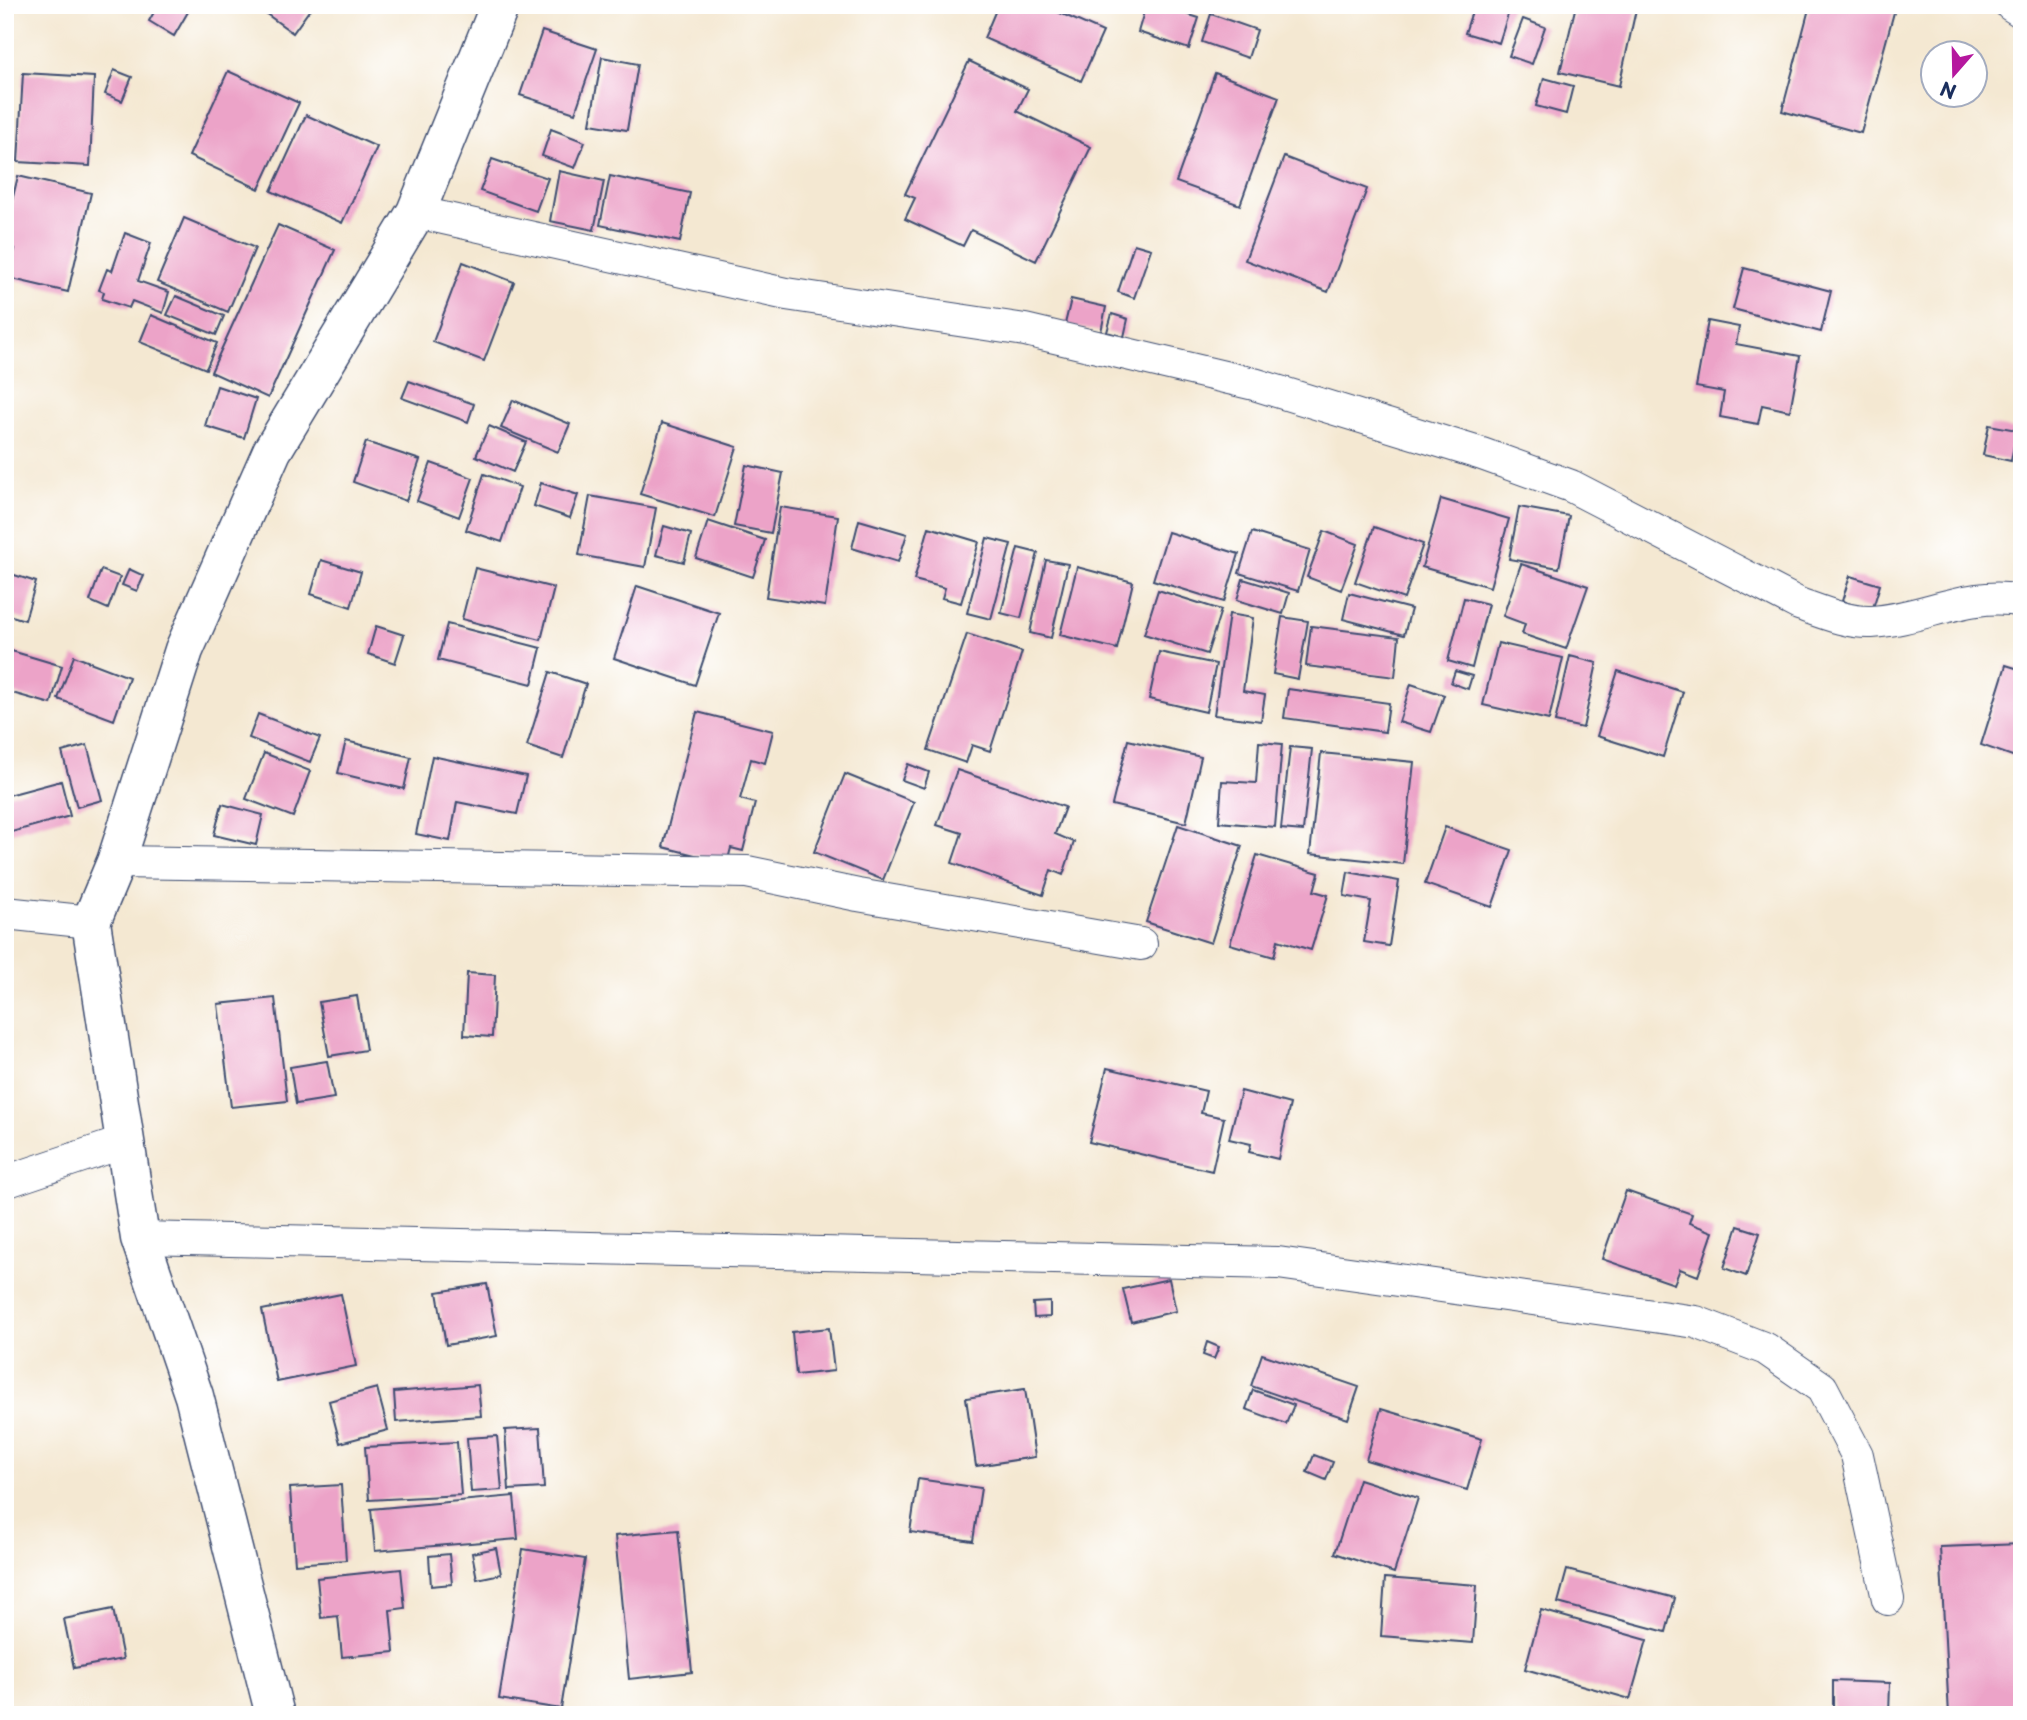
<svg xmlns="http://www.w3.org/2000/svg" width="2027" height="1720" viewBox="0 0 2027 1720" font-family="'Playpen Sans',sans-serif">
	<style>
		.building { fill: #eca3c8 }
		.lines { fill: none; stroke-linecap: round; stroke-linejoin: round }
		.street-casing { stroke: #3c4b6f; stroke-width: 34 }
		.secondary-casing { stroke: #3c4b6f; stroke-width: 41 }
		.street { stroke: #fff; stroke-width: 32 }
		.secondary { stroke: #fff; stroke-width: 38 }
	</style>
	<rect width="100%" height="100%" fill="#fff"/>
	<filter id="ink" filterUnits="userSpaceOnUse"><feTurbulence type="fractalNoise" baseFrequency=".0143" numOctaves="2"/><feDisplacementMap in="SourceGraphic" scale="14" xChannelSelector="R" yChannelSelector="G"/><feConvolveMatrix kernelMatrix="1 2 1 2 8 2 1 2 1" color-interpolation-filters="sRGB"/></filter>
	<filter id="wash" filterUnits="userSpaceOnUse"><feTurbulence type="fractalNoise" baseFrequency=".00686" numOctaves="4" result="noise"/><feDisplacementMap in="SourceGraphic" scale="28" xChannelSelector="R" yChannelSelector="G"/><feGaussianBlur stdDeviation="1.57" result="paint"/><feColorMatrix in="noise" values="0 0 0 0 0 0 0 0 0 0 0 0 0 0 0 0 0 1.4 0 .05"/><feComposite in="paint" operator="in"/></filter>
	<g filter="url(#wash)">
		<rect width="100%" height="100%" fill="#f4e8d2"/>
		<g id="blocks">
			<!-- building -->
			<path class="building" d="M158,5h34l-18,31 -25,-15z
				M254,5h59l-20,28z
				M998,5h44l61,27 -22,49 -97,-43z
				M1146,5h11l42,13 -10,31 -51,-17z
				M1474,5h37l-12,38 -34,-10z
				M1576,5h61l-18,81 -59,-14z
				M1810,5h86l-35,128 -79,-22z
				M1211,14l46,16 -9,28 -46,-16z
				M1523,19l22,8 -13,37 -23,-8z
				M542,31l55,18 -22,64 -55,-18z
				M602,57l36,7 -11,66 -37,-6z
				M969,61l59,28 -11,22 74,36 -55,114 -65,-31 -8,16 -58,-27 10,-21 -10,-4z
				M114,70l18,7 -10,24 -17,-7z
				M228,71l71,32 -40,86 -70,-33z
				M23,73l71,4 -4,89 -72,-4z
				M1215,73l64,24 -39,108 -64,-23z
				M1544,78l29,8 -7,28 -30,-8z
				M306,115l71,32 -35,76 -71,-32z
				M551,129l34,13 -10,26 -33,-12z
				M1284,157l83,32 -39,103 -83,-32z
				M492,159l56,19 -12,33 -56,-20z
				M559,171l45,10 -10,49 -44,-9z
				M18,176l73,17 -23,99 -60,-14 7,-29 -10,-3v-16z
				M610,176l80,17 -10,49 -80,-17z
				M184,218l71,30 -27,64 -71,-30z
				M278,225l57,25 -67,148 -57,-26z
				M125,233l26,10 -13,38 31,11 -6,21 -31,-12 -3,7 -27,-9 2,-7 -5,-2 8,-21 5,2z
				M1134,244l17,5 -17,49 -16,-6z
				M463,262l51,20 -30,79 -51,-19z
				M1744,268l87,23 -10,41 -88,-23z
				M176,296l48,20 -8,19 -49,-20z
				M1071,299l35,8 -5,25 -36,-8z
				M1112,314l16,5 -4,18 -17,-5z
				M151,315l66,28 -11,26 -66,-27z
				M1708,321l31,6 -3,17 64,12 -10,55 -28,-6 -4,19 -38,-7 4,-25 -28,-5z
				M409,381l65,23 -6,18 -66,-24z
				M217,386l39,13 -12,39 -39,-12z
				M513,400l57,24 -12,28 -57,-24z
				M662,423l75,24 -22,70 -75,-23z
				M1989,425l28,5 -6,31 -28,-6z
				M489,426l37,16 -13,30 -37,-16z
				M366,442l54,18 -14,41 -53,-19z
				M431,463l42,15 -14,39 -42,-16z
				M746,465l37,8 -12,60 -37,-7z
				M484,474l36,13 -18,55 -36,-12z
				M541,483l37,12 -8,23 -36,-12z
				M590,496l66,12 -11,59 -66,-12z
				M1441,499l68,20 -19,68 -68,-20z
				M780,507l58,9 -13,90 -59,-9z
				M1519,507l50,9 -10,52 -50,-9z
				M859,520l48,14 -9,28 -46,-14z
				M708,521l57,19 -12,37 -57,-19z
				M664,526l27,8 -7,28 -28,-7z
				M929,527l50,15 -18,61 -19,-5 3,-10 -31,-8z
				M1374,527l49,17 -19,55 -49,-17z
				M1324,531l34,13 -17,46 -34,-13z
				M1168,532l71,22 -15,48 -71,-22z
				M1252,532l58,18 -12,41 -59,-18z
				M987,538l24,6 -20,75 -24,-6z
				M1018,548l20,5 -17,65 -20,-5z
				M321,560l40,12 -10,35 -40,-13z
				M1046,560l22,4 -17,74 -21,-5z
				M1521,564l67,22 -22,63 -44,-15 3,-10 -22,-8z
				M1077,567l56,15 -16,67 -57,-14z
				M475,568l79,20 -13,52 -79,-21z
				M129,569l15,7 -7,15 -15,-6z
				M101,570l19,7 -12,32 -18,-8z
				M5,572l31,10 -11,38 -20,-6z
				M1850,576l30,9 -8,26 -30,-10z
				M1243,579l46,14 -6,21 -46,-14z
				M637,586l82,27 -24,72 -81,-27z
				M1158,590l63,20 -14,44 -63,-20z
				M1349,593l62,16 -7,26 -61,-16z
				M1464,598l24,6 -16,64 -24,-7z
				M1229,614l24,4 -10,73 22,4 -4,26 -47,-6z
				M1282,617l26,4 -10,58 -25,-5z
				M447,624l94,24 -9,36 -94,-24z
				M376,626l28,9 -9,28 -27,-9z
				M1311,626l88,11 -4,40 -89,-11z
				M967,634l55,18 -32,99 -18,-6 -6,18 -38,-13z
				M1498,643l65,15 -14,62 -66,-15z
				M5,649l57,17 -11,38 -46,-13z
				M1159,652l57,12 -10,48 -57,-13z
				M74,656l55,21 -15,43 -56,-21z
				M1570,656l27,7 -14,65 -28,-6z
				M2006,665l16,5v76l-4,12 -37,-13z
				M1455,671l17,5 -4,13 -17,-6z
				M1618,671l65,21 -20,65 -66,-21z
				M550,672l36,12 -23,74 -36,-12z
				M1411,684l33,11 -13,37 -32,-10z
				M1288,689l101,14 -4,29 -101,-14z
				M5,702l8,3 -7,23h-1z
				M697,712l76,19 -8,32 -14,-4 -11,40 15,4 -12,48 -12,-3 -4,15 -64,-16z
				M258,714l62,24 -10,24 -61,-24z
				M1128,740l73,17 -15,66 -74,-18z
				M346,741l65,16 -7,32 -66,-16z
				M1259,742l23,2 -7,83 -56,-5 3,-41 34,2z
				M87,745l15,55 -25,7 -15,-55z
				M1290,747l22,2 -9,82 -22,-2z
				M264,753l46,18 -17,46 -47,-18z
				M1321,753l93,9 -11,102 -93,-10z
				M432,756l94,20 -9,38 -60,-12 -7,39 -34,-7z
				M908,764l21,8 -5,16 -22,-8z
				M957,770l108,37 -10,27 19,8 -11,33 -12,-5 -8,25 -91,-32 10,-30 -25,-8z
				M845,774l69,28 -31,78 -69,-28z
				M61,781l9,35 -62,17 -3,-37z
				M222,804l41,11 -7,30 -42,-10z
				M1178,825l64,21 -31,97 -65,-21z
				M1445,827l67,23 -20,57 -67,-23z
				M1257,855l62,18 -5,18 14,4 -17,55 -33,-10 -4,17 -44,-13z
				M1348,872l51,9 -10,65 -25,-4 7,-41 -27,-5z
				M467,973l28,2 -3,62 -28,-2z
				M357,996l9,54 -37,6 -10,-54z
				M275,998l12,103 -56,6 -13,-103z
				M327,1061l7,37 -38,6 -6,-37z
				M1107,1068l99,23 -5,22 23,5 -12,53 -123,-29z
				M1241,1091l49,13 -12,55 -29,-7 2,-8 -22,-5z
				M1626,1191l66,23 -3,9 24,9 -15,44 -18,-7 -6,15 -72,-25z
				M1738,1226l22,7 -14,43 -22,-8z
				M1169,1279l7,32 -45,11 -8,-33z
				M487,1284l10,52 -51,9 -9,-53z
				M341,1294l15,72 -79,16 -15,-72z
				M1050,1302v15l-16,1 -1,-15z
				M829,1328l5,43 -38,4 -4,-43z
				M1207,1342l12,5 -5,12 -11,-4z
				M1262,1354l97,33 -11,32 -97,-33z
				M478,1385l3,31 -85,6 -2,-30z
				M377,1388l11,42 -48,13 -11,-42z
				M1025,1389l10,68 -59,9 -10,-68z
				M1253,1390l41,15 -8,19 -40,-15z
				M1381,1409l101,30 -15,51 -101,-30z
				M540,1428l4,60 -35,2 -4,-60z
				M497,1436l5,54 -31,2 -4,-54z
				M457,1442l4,53 -92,5 -4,-53z
				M1314,1455l19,7 -7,18 -19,-8z
				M918,1479l63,9 -8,53 -63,-9z
				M1359,1479l59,19 -24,75 -59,-20z
				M341,1485l5,75 -51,4 -5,-76z
				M514,1496l4,43 -143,12 -4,-42z
				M678,1530l14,142 -63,7 -14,-143z
				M2022,1544v171h-73l-9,-168z
				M496,1548l5,26 -24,5 -5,-26z
				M523,1549l62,10 -24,150 -62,-10z
				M449,1554l3,30 -21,2 -2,-30z
				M401,1569l4,39 -15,2 4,42 -52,5 -4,-41 -17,2 -4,-40z
				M1567,1570l108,28 -9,34 -108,-29z
				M1385,1578l92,7 -4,58 -92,-7z
				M113,1609l10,50 -49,9 -10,-49z
				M1541,1610l106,30 -17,59 -105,-30z
				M1833,1681l57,2 -1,32h-56z
				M1588,1711l106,1v3h-106z"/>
		</g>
	</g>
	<g filter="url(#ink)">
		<use href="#blocks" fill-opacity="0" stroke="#3c4b6f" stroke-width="2"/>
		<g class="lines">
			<defs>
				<path id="street" d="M2011,5l11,7
					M416,212l370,82 239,36 229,54 228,70 89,32 228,118c23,8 48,19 73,18 52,-3 97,-32 150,-21
					M116,862l631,10 111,23 283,49
					M5,913l86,9
					M5,1182l119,-40
					M140,1238l1138,25 418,59 70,27 56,39 35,67 31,144"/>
				<path id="secondary" d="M275,1715l-81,-319 -54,-158 -49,-316 25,-60 68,-212 88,-199 144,-239 84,-207"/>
			</defs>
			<!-- street casing -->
			<use href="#street" class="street-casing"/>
			<!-- secondary casing -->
			<use href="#secondary" class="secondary-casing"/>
			<!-- street -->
			<use href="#street" class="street"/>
			<!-- secondary -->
			<use href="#secondary" class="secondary"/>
		</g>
	</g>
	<!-- margin -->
	<rect width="2027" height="1720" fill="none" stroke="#fff" stroke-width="28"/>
	<!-- north arrow -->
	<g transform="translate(1954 74) rotate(200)"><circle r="33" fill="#ffffff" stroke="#a4acbf" stroke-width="2"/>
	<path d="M0-5L12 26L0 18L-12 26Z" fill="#b5179e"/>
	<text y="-10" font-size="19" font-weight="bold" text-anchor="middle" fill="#1b2f5e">N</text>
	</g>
</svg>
